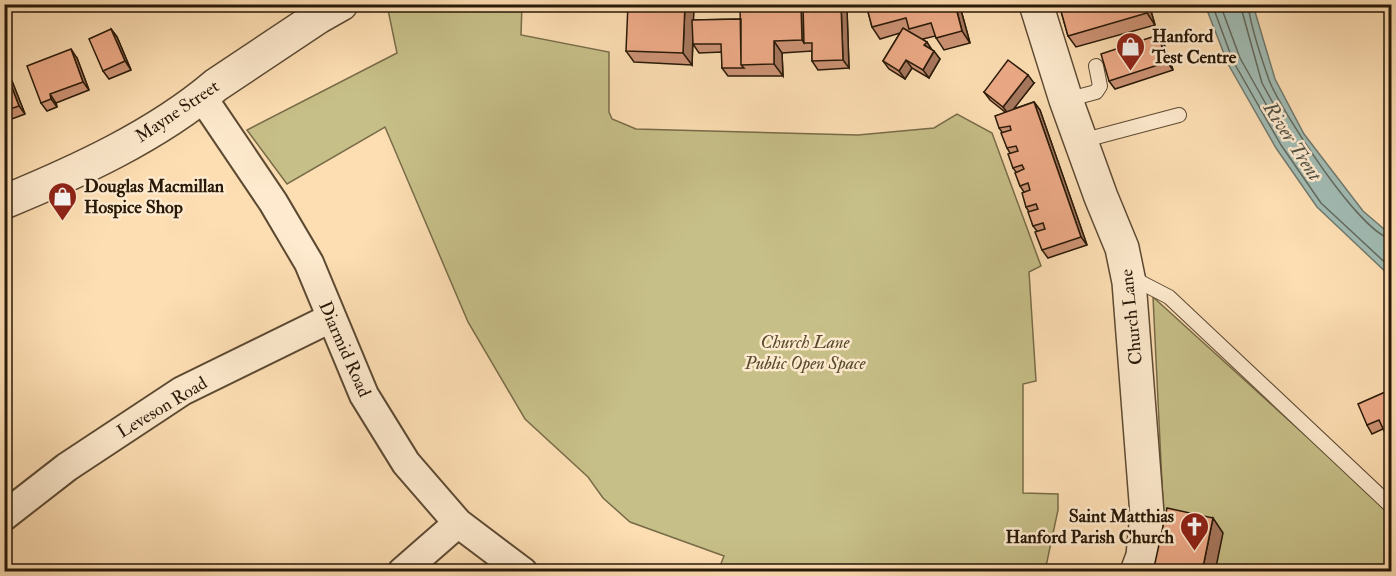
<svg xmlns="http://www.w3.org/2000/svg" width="1396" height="576" viewBox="0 0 1396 576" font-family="'IM FELL Double Pica',serif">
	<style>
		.green { fill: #c7bf88; stroke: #786c48; stroke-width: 1.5 }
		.water { fill: #a1bbb3; stroke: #717a6f; stroke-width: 1.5 }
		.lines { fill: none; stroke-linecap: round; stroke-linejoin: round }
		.shore { stroke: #646a5e; stroke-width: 1.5 }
		.service-casing { stroke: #5d4a33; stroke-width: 16 }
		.minor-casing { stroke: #5d4a33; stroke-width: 32 }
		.tertiary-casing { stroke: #5d4a33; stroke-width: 36 }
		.service { stroke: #feeace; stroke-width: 14 }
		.minor { stroke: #feeace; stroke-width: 28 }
		.tertiary { stroke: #feeace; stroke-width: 33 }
		.wall { fill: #cd9375; stroke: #281908; stroke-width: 1.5 }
		.shaded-wall { fill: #a7785f; stroke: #281908; stroke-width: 1.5 }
		.building { fill: #eeab88; stroke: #281908; stroke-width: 1.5 }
		.labels { text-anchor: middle; stroke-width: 5; stroke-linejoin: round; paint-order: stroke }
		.poi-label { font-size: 18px; font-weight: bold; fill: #281908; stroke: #feeace; text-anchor: start }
		.street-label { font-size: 18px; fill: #281908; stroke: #feeace }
		.park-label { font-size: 18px; font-style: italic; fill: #584b2e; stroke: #feeace }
		.water-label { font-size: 20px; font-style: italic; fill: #525244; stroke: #feeace }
	</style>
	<rect width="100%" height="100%" fill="#fddeb3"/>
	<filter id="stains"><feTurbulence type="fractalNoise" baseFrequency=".00333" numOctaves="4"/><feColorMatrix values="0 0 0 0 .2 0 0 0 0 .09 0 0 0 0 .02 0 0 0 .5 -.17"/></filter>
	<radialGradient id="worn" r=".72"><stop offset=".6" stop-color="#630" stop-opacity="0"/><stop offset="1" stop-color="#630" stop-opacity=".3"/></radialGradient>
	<!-- green -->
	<path class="green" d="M522,4l-1,31 88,17v60l3,7 24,10 222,6 76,-7 23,-14 35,19 49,133 -12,6 7,109 -13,3v109l35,1v16l-13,61 -302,1 -6,-3 -2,2h-17l6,-15 -94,-34 -27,-24 -15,-21 -63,-58 -57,-97 -83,-195 -98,57 -40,-54 150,-77 -10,-48z
		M1153,297l238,216v58h-235l8,-46z"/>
	<!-- water -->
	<path class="water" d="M1205,5h48l22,74 29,55 59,77 28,24v42l-74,-70 -41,-59 -48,-84z"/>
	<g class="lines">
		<!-- shore -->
		<path class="shore" d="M1212,4l21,57 48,84 40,58 71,66
			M1220,4l20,54 27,48 4,1 2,-4 -11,-20 -22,-79
			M1248,4c2,21 14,56 21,76 12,31 92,155 123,159"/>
		<defs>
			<path id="service" d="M1066,100l30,-8 4,-6 -4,-20
				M1081,141l98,-26
				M1129,282h11l29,15 223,210"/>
			<path id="minor" d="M202,97l71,105 36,61 55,132 42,68 52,60 65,49
				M4,516l63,-49 115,-76 149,-73
				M402,572l56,-49"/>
			<path id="tertiary" d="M1036,4l30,96 35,97 21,51 7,34 18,232 -4,42 -6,16
				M4,202c73,-30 152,-66 212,-117l102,-68 23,-13"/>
		</defs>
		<!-- service casing -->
		<use href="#service" class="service-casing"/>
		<!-- minor casing -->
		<use href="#minor" class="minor-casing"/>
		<!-- tertiary casing -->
		<use href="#tertiary" class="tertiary-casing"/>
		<!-- service -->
		<use href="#service" class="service"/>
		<!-- minor -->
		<use href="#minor" class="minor"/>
		<!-- tertiary -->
		<use href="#tertiary" class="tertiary"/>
	</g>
	<!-- wall -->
	<path class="wall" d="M802,4l1,2v-2h41l3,5 2,59 -31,2 -6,-9v-10l-30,2 1,23h-55l-6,-8v-16l-23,1 -6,-9v-5l-1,26 -58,-3 -8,-11 68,-45 -1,14 48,-1z
		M866,4h91l4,6 9,33 -26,7 -9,-14 -12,3 17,20 -11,19 -17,-10 -7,11 -16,-10 -6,-8 17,-28 -20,6 -8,-12z
		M1059,4h90l6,21 -79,22 -8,-11z
		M111,29l6,8 14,33 -22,9 -6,-8z
		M1158,35l6,9 9,26 -58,19 -6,-8z
		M77,58l12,32 -33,13 1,4 -10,4 -6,-8z
		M6,72l6,9 13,33 -21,8v-49z
		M1034,83l-21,26 21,-7 6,8 47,135 -39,13 -6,-8 -5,-19 -4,-5 -4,-14 -3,-5 -2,-15 -4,-6 -4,-14 -3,-4 -3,-15 -3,-5 -5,-16 -3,-4 6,-16 -15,-12 -6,-8z
		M1392,389l-9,40 -11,5 -5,-9z"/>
	<!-- shaded-wall -->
	<path class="shaded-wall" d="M685,4h8l1,2 -2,59 -9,-12z
		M801,4h1l7,10 -5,29 -2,-3z
		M841,4h3l3,5 2,59 -6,-8z
		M955,4h2l4,6 9,33 -8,-12z
		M1144,4h5l6,21 -8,-12z
		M111,29l6,8 14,33 -6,-9z
		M1158,35l6,9 9,26 -6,-8z
		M774,41l8,12 1,23 -9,-12z
		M927,42l5,8 -8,-5z
		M71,49l6,9 12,32 -6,-8z
		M934,51l6,8 -11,19 -6,-8z
		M906,60l6,8 -7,11 -6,-8z
		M6,72l6,9 13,33 -6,-8z
		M1028,75l6,8 -25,32 -6,-8z
		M50,94l6,9 1,4 -6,-8z
		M1034,102l6,8 47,135 -6,-8z
		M1213,518l10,15 -8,39h-13z"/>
	<!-- building -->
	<path class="building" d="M628,4h57l-2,49 -57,-2z
		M740,4h61l1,36 -28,1v23l-33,1z
		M803,4h38l2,56 -31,1v-18h-8z
		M866,4h89l7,27 -26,7 -5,-15 -22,6 -3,-11 -34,9z
		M1059,4h85l3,9 -79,23z
		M741,19v46l3,3h-22l-1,-24h-28l-1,-24z
		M903,28l24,14 -3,3 10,6 -11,19 -17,-10 -7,11 -16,-10z
		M111,29l14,32 -22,10 -14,-32z
		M1158,35l9,27 -58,19 -8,-27z
		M71,49l12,33 -33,12 1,5 -10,4 -14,-37z
		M1008,60l20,15 -25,32 -19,-15z
		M6,72l13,34 -15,5v-38z
		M1034,102l47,135 -39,13 -7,-18 10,-3 -2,-6 -10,3 -5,-14 10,-3 -2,-5 -10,3 -4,-14 8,-3 -2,-7 -8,3 -5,-13 9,-4 -2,-4 -9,3 -5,-14 10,-3 -2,-5 -9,2 -6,-15 10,-3 -1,-4 -11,2 -4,-12z
		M1392,389v59l-13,-28 -12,5 -9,-21z
		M1167,508l46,10 -11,54h-49z"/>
	<!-- icons -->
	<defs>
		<symbol id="shop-pin" viewBox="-11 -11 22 30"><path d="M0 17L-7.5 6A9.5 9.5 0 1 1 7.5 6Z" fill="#8f2418" stroke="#feeace"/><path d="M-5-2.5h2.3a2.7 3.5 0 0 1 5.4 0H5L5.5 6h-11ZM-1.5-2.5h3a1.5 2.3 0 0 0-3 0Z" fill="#fff"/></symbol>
		<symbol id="church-pin" viewBox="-11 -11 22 30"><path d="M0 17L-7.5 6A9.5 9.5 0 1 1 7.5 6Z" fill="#8f2418" stroke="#feeace"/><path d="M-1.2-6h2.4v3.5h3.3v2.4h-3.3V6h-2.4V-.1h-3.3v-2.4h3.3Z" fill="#fff"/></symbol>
	</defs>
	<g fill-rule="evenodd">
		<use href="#shop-pin" x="1114" y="30" width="33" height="45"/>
		<use href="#shop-pin" x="46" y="180" width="33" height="45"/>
		<use href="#church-pin" x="1178" y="510" width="33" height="45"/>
	</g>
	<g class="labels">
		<!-- poi labels -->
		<g class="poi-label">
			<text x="1152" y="42">Hanford<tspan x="1152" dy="21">Test Centre</tspan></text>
			<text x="84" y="192">Douglas Macmillan<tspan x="84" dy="21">Hospice Shop</tspan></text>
			<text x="1174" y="522" text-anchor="end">Saint Matthias<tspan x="1174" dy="21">Hanford Parish Church</tspan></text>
		</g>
		<!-- street labels -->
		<g class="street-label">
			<text transform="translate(177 111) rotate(-34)" y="6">Mayne Street</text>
			<text transform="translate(1131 317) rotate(-96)" y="6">Church Lane</text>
			<text transform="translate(345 349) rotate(66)" y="6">Diarmid Road</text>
			<text transform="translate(162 407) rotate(-31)" y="6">Leveson Road</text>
		</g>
		<!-- park labels -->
		<g class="park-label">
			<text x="805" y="348">Church Lane<tspan x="805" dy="21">Public Open Space</tspan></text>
		</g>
		<!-- water labels -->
		<g class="water-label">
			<text transform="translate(1293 141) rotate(57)" y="7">River Trent</text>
		</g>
	</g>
	<!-- margin -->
	<rect width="1396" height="576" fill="none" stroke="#fddeb3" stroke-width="24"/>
	<rect x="6" y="6" width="1384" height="564" fill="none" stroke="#281908" stroke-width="3"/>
	<rect x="12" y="12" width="1372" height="552" fill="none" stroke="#281908" stroke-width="1.5"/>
	<rect width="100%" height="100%" filter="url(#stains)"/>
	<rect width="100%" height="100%" fill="url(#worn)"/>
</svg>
